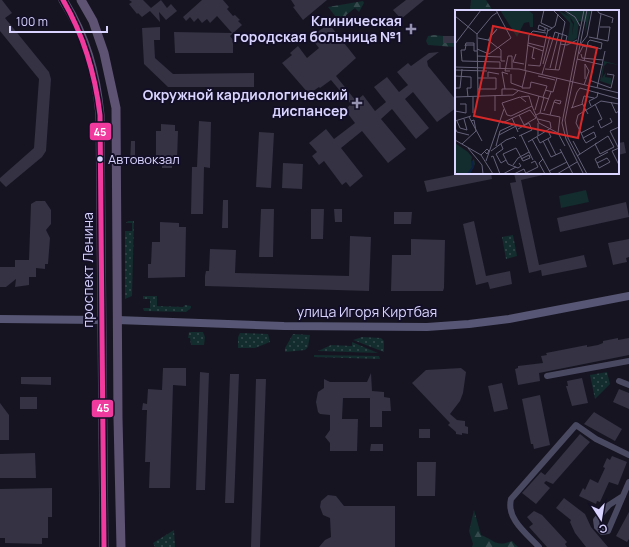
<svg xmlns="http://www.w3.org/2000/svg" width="629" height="547" viewBox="0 0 629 547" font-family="Manrope,sans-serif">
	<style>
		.green { fill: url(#green-dots) }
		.forest { fill: url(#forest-firs) }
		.pitch { fill: #132c2d }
		.building { fill: #343243 }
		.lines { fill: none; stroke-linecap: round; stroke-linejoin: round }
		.street { stroke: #4a4962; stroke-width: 6 }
		.secondary { stroke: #575674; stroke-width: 8 }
		.primary { stroke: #5e5373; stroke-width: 9 }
		.bus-1-casing { stroke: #130f26; stroke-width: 8 }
		.bus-1 { stroke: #f13a9d; stroke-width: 5 }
		.poi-dot { fill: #9591b1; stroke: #130f26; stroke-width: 1.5 }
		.bus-dot { fill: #d9d4ff; stroke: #130f26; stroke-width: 1.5 }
		.labels { text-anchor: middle; stroke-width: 4; stroke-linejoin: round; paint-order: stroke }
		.bus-label { font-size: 13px; fill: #d9d4ff; stroke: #130f26; text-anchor: start }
		.poi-label { font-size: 14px; font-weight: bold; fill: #d9d4ff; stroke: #130f26; text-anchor: end }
		.street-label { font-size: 14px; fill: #d9d4ff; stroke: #130f26 }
		.inset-river { fill: none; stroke: #0d2144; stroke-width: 2 }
		.inset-road { fill: none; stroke: #64617a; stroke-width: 1 }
		.view { fill: #d62828; fill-opacity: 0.15; stroke: #d62828; stroke-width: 2 }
		.inset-edge { fill: none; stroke: #d9d4ff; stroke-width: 2 }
		.line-badge { stroke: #130f26; stroke-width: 1.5 }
		.badge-label { font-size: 11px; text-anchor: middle; font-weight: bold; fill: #fff }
	</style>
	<defs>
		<pattern id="green-dots" width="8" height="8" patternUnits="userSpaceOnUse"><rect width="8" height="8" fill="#132c2d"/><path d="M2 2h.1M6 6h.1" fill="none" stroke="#354a4c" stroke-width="1.8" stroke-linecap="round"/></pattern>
		<pattern id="forest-firs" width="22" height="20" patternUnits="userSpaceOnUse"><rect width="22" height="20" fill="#132c2d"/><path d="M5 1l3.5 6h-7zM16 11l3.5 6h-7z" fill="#354a4c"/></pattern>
	</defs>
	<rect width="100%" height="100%" fill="#161421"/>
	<!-- green -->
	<path class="green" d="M128,221h6l-2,75 -7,3v-68h7v-8h-6z
		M513,235l4,21 -11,3 -4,-22z
		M143,296h14v10l26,1 2,-2 6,1v2l-5,4 -42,-1 -1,-3h7v-9h-7z
		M189,332h14l2,5 -1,8h-13l-1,-7h-2z
		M240,333l28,1 2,8 -15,6h-17v-11z
		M293,334l17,1 -2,12 -3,3 -20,2v-4z
		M362,337l19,1 3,3v11l-31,-12z
		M352,342l26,11 -60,-2 13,-6 21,1z
		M314,355l65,1 1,3 -66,-2z
		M607,372l3,12 -15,15 -5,-24z
		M174,530l1,17h-20l-2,-4z"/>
	<!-- forest -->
	<path class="forest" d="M471,0h15l7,11h-23z
		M363,1l1,2 -5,9 -4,-4 -9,7v4l-7,2 -11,-14z
		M434,35l9,1v7h12v4l-27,-2 -2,-4 2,-5z
		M474,510l7,25c15,6 14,12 31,6l6,6h-46l1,-3 -4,-13z"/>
	<!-- pitch -->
	<path class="pitch" d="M586,190l3,12 -28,6 -2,-12z"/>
	<!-- building -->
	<path class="building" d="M0,0h2l10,13 -7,5 44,54 2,7 -5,72 -4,6 -36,30 -6,-6v-3l34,-30 5,-69 -39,-48z
		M129,0h14l8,8 10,-8 6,8 4,-4 6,7 -11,9 -7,-8 1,10 -10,-11 -8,6 -4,-4 -1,1 -8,-10 3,-2z
		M202,0h21l6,7 -2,2 6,7 2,-1 5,5 -2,1 4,4 -12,11 3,4v13h-58l-1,-21 58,1 -15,-17 -7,7 -3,-4 -5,4 -4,-5 -4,4 -4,-5 -4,4 -3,-4z
		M291,0h36l-24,20 -10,-13 2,-1z
		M406,0h18l-23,19 -8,-9z
		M329,24l27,34 -20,18 20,25 7,-6 12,16 11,-9 -12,-15 13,-10 12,15 9,-7 -11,-13 11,-9 3,3 18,-13 10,-1 -12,9 1,5 28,34v8l-19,14 -24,-30 -8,7 24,29 -13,11 -24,-30 -11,10 25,30 -18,14 -26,-32 -21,17 22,28 -13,11 -4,-5 -4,3 -18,-24 -5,4 -7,-9 5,-4 -8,-9 17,-14 8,10 21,-16 -10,-13 6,-6 -20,-24 -11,8 -1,-1 -10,7 -27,-31 10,-8 -2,-2 8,-7 9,12 12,-10 -9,-11z
		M160,27v13h-6l1,18 18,16 81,-1v14h-86l-24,-23 -2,-36z
		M443,36h12v7h-12z
		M199,121l12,1 -1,46 -6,-1 -1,47h-12l1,-47h5z
		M161,124l14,1v6h3l-1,30h-5v7h-10v-8h-6v-29h5z
		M259,132l15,1 -3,55 -15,-1z
		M131,141h4v24h-5z
		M624,142l2,11 -8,2v-12z
		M283,163l20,1 -1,25 -20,-1z
		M464,173h27l1,6 -65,13 -3,-11z
		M514,173h28l1,2 -22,5 18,85 45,-10 3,12 -45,9 -1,-6 -12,3 -19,-90 6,-1z
		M223,200h5v28h-6z
		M36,201h9l6,9v14l-5,6 4,8 -2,26h-3v5l-9,-1v9h-7v8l-14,2 1,-8 -10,8h-6v-20h15v-7h14l2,-56z
		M626,202l3,15 -69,15 -3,-14z
		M261,209h13l-1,48h-14z
		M311,209h13l-1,30h-12z
		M334,209h8v13h-7z
		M394,212h18l-1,12h-17z
		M474,221l12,55 24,-5 2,13 -22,5 -2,-7 -12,3 -13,-61z
		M160,222l19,1v4h7l-1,50 -37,1v-14h3l1,-22h8z
		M350,236l21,1 -2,54 -164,-5v-10l1,-5h3l1,-22 26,1 -1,23 114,3z
		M411,239l34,1 -1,48 -1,3h-52l1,-36h19z
		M629,239v18l-3,1 1,4 -14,3 -5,-22z
		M618,338v2l11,-2v17l-90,18 1,8 -22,4 -3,-16 3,-1v-2l25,-3 -2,-7 6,-1 -1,-2 41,-8v2l11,-2 5,-2v-2z
		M163,368h23v18l-13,-1 -3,103h-21l1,-26h-5l2,-52h-5l1,-7 4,1 1,-15 14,1z
		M461,368l5,4 -3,21 -3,8 -10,13 7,6 8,1v5l3,1v7l-6,-1v2l-6,-1v-2l-8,-7 2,-2 -38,-40 14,-13z
		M200,372l9,1 -4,117h-9z
		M371,373l1,18 12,1v5l6,1 1,13h-9v16h-12v-29h-27l-1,21h16l-1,32h-27v-8l-5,-6 5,-7v-15l-10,-1 -2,-2 -2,-10 2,-10 6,-4v-9l6,3h37z
		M230,374h9l-5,129h-9z
		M21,377h30v8l-30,-1z
		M582,378l6,25 -16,3 -6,-20h2l-1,-5z
		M256,379h10l-6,168h-9z
		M502,383l6,26 -14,3 -6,-26z
		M619,389l10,4v16l-16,-7z
		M540,395l10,50 -16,4 -1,-5h-2l-9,-45z
		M20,397h17v12h-17z
		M0,403l9,12v25h-9z
		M594,412l28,17 -7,12 -31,-17z
		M419,429h11v9h-11z
		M580,434l10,8 -37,42 -7,-3 -2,2 6,5 -14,16 -14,-11 19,-21 4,3z
		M371,444h12v7h-13z
		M35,453l1,25h-36v-24z
		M612,456l15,6 -9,23 -9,-3 -9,20 -3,-1 -1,3 -17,-8 4,-8 2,2 5,-11 8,4 7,-15 -2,-1 4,-9 3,2z
		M417,462h19l-1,34h-18z
		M52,488v29h-4v21h-6v6l-37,-1v-5h-5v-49z
		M328,495l8,1 8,10h51v41h-76l6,-7 6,-3 -1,-19 -7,-3 -3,-8 1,-6z
		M564,498l21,16 6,13 17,20h-22l-11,-14 -5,-11 1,-2 -15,-12z
		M534,511l8,4 25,27 -2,2 2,3h-20l-18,-20 4,-3 -6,-7z
		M629,512v27l-2,3 -11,-6z"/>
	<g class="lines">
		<!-- street -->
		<path class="street" d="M547,376l82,-15
			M619,381l10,4
			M623,496l-14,9 -13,15 1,7 5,5 6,-1 21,-49
			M539,547c-12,-13 -33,-28 -28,-48l65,-74 20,14 33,16"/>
		<!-- secondary -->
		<path class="secondary" d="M0,319l102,1
			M117,320l167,6 143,1 42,-3 40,-5 120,-23"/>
		<!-- primary -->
		<path class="primary" d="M63,0c23,36 33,73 37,115l4,432
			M81,0l12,21 11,32 12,55 2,310 3,129"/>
		<defs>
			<path id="bus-1" d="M63,0c21,36 32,73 37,115l4,432"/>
		</defs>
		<!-- bus-1 casing -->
		<use href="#bus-1" class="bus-1-casing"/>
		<!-- bus-1 -->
		<use href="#bus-1" class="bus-1"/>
	</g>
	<!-- markers -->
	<g class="poi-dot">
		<path d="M409 23h4v4h4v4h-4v4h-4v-4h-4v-4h4z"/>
		<path d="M355 97h4v4h4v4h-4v4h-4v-4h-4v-4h4z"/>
	</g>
	<circle class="bus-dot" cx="100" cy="159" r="3.5"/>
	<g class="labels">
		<!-- bus labels -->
		<g class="bus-label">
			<text x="108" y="164">Автовокзал</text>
		</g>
		<!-- poi labels -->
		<g class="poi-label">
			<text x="402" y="26">Клиническая<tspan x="402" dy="16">городская больница №1</tspan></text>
			<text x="348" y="100">Окружной кардиологический<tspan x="348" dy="16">диспансер</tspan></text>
		</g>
		<!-- street labels -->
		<g class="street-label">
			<text transform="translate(88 270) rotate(-90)" y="5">проспект Ленина</text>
			<text x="367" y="317">улица Игоря Киртбая</text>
		</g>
	</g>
	<!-- overview -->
	<g transform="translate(455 10)">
		<rect width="164" height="164" fill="#161421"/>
		<path d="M103,0l12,7 1,4 2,3 -1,11 2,-12 -4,-6 -9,-7 5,3 3,-3h22l-6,25 1,-13 -7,-1 -2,17 -10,7 3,-22z" fill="#132c2d"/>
		<path d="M45,0h28l5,4v13h-3l-1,-5 -5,1 -7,14zM149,51l15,4 -12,-2 -3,3 -2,12 4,-6 -1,5 6,1 1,7 -12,-4zM0,133l13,9 4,5 -1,5 3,-3 1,5 -5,10h-13l-1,-3 -1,3z" fill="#132c2d"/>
		<path class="inset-river" d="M13,164l5,-7 -1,-6"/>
		<path class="inset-road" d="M89,0l-3,13 11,5M98,0l12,12 -10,48M109,0l11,7 5,9M142,0l2,3 14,5 -1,5M0,6l22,18M93,21l7,-5 3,-12M134,27l19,4 2,-14h-10M23,28l10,2 10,8M142,29l4,-25M33,30l9,-11 -5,6M73,33l16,4M0,34l26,-34M105,34l7,1 10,-5M72,35l16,6M125,35l7,-9 5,-26M10,36l1,-3h8v8h3M43,37l3,3v11h4M79,37l-2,11 3,1M22,39l12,5 22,-16 -15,-28M6,40l1,11 38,1v6M6,40h4l1,-5h8M61,44l-3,8 11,2M124,44l4,-8 4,1M126,44l1,4 21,2M22,46l24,1M122,49l26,6M129,51l4,-19 2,-2 12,3 -1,6 -13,-4M88,54l7,-28M130,54v15M73,55l12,1 8,-37 -9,-4 -1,4 7,2v-3M0,57l64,2 100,24M95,58l9,-35M0,60l32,1M70,60l4,-35 4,-4 13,2M55,61h-5l3,-15h4v12M56,64v9l11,4M87,64l13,-42 12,4 -8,34 -14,-1M152,64l7,1 -3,13M0,66l16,1v11h-4l1,9M83,66l17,4M33,67v-5l11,2M23,68h18v11h-18M134,70l22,8M129,75l5,-14 -4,-7M67,78h8l1,-6 16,4 -4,11M67,78l4,-17M142,78l8,-37M50,79l-3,-17 6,2M90,80l8,2 4,-14M0,81l1,-3h4l2,-19M23,85l-1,-61 15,-18 6,-4M40,85v16M47,85v-6h11l36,10M0,87l58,-2 5,-4M18,87v16M66,87l8,-1 3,10M100,90l6,1 -1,3 -6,-2zM71,92l-6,-5 -18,6 5,12 4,1 21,-10 7,17 19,10M156,92l5,11 3,-2M140,94l7,15 -4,2 3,7 11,-6 -2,-4M136,96l-2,-5 8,-4 1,-5M116,98l12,-4M117,98l5,-16 3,-4 39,11M80,100l4,-14M0,101l11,2v-9h-6M89,101l7,-19M85,103l4,-16M133,104l-6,-11 2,-7 10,2M81,105l4,-2 20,4M95,105l4,-13M14,107l13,24M105,107l-2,16 7,13M57,108l6,14M0,111l16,-5M2,111l3,7 7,2 -3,-11M16,111l3,-1 2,11M47,113l28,-13 6,8 -12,7 -5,-10M164,117l-9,4 9,18M0,118l2,4 12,3M63,119l11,-6 3,7 -13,6M126,123l13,-7M44,125l17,-9h8M66,125l12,25M83,126v-13M82,127l3,6 11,-6 -3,-6M128,128l11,-6 2,5 -10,6 -3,-5v-1l-7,-14 2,-8 23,-14 18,3M77,129l19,35M93,129l8,16M0,130l26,15 12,19M88,131l8,16 11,-5M118,131l7,13M73,132l23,-14 -1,-6 -12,-3M142,133l-2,1 5,10M7,134l14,-13M46,134l2,5 -7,5 5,9 5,-3M41,136l4,-15 15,-7M13,138l14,17 1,9M164,138l-7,3 7,14M105,139l13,25M36,141l15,-11 8,-3 2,2M26,145l6,-6 2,2 -2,3 -2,-2M122,146l31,-20 6,11 -14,7M36,147l2,-1 7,18M88,149l-4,4 6,11M31,151l18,-52M64,153l2,3 -3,2 -10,-4 -5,-10 13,-6 7,13 7,-3 -1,-3 -8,4M142,153l10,-5 3,4 -11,6 -2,-5 -2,-4 13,-7M58,155l5,-7 11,-6M94,161l18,-9M71,163l12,-6 -3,-6 -4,2M128,163l-17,-34 -4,-16 22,-113M48,164l13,-7M59,164l10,-5 2,5M102,164l20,-12M132,164l-19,-36 -3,-18 22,-110"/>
		<path class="view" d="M38,16l104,22 -19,90 -104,-22z"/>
		<rect width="164" height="164" class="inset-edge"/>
	</g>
	<g class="line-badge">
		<rect x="89" y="122" width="23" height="19" rx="4" fill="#f13a9d"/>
		<rect x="91" y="399" width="23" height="19" rx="4" fill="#f13a9d"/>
	</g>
	<g class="badge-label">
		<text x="100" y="136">45</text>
		<text x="103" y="412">45</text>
	</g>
	<!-- north arrow -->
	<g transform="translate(601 519) rotate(168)" stroke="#130f26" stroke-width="3" paint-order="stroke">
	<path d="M0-3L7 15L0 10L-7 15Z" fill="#d9d4ff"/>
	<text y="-6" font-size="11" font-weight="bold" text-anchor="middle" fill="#d9d4ff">С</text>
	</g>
	<!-- scale -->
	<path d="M10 26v6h97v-6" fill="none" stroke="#d9d4ff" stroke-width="2"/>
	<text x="16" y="26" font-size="12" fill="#d9d4ff" stroke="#130f26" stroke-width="3" paint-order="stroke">100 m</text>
</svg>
